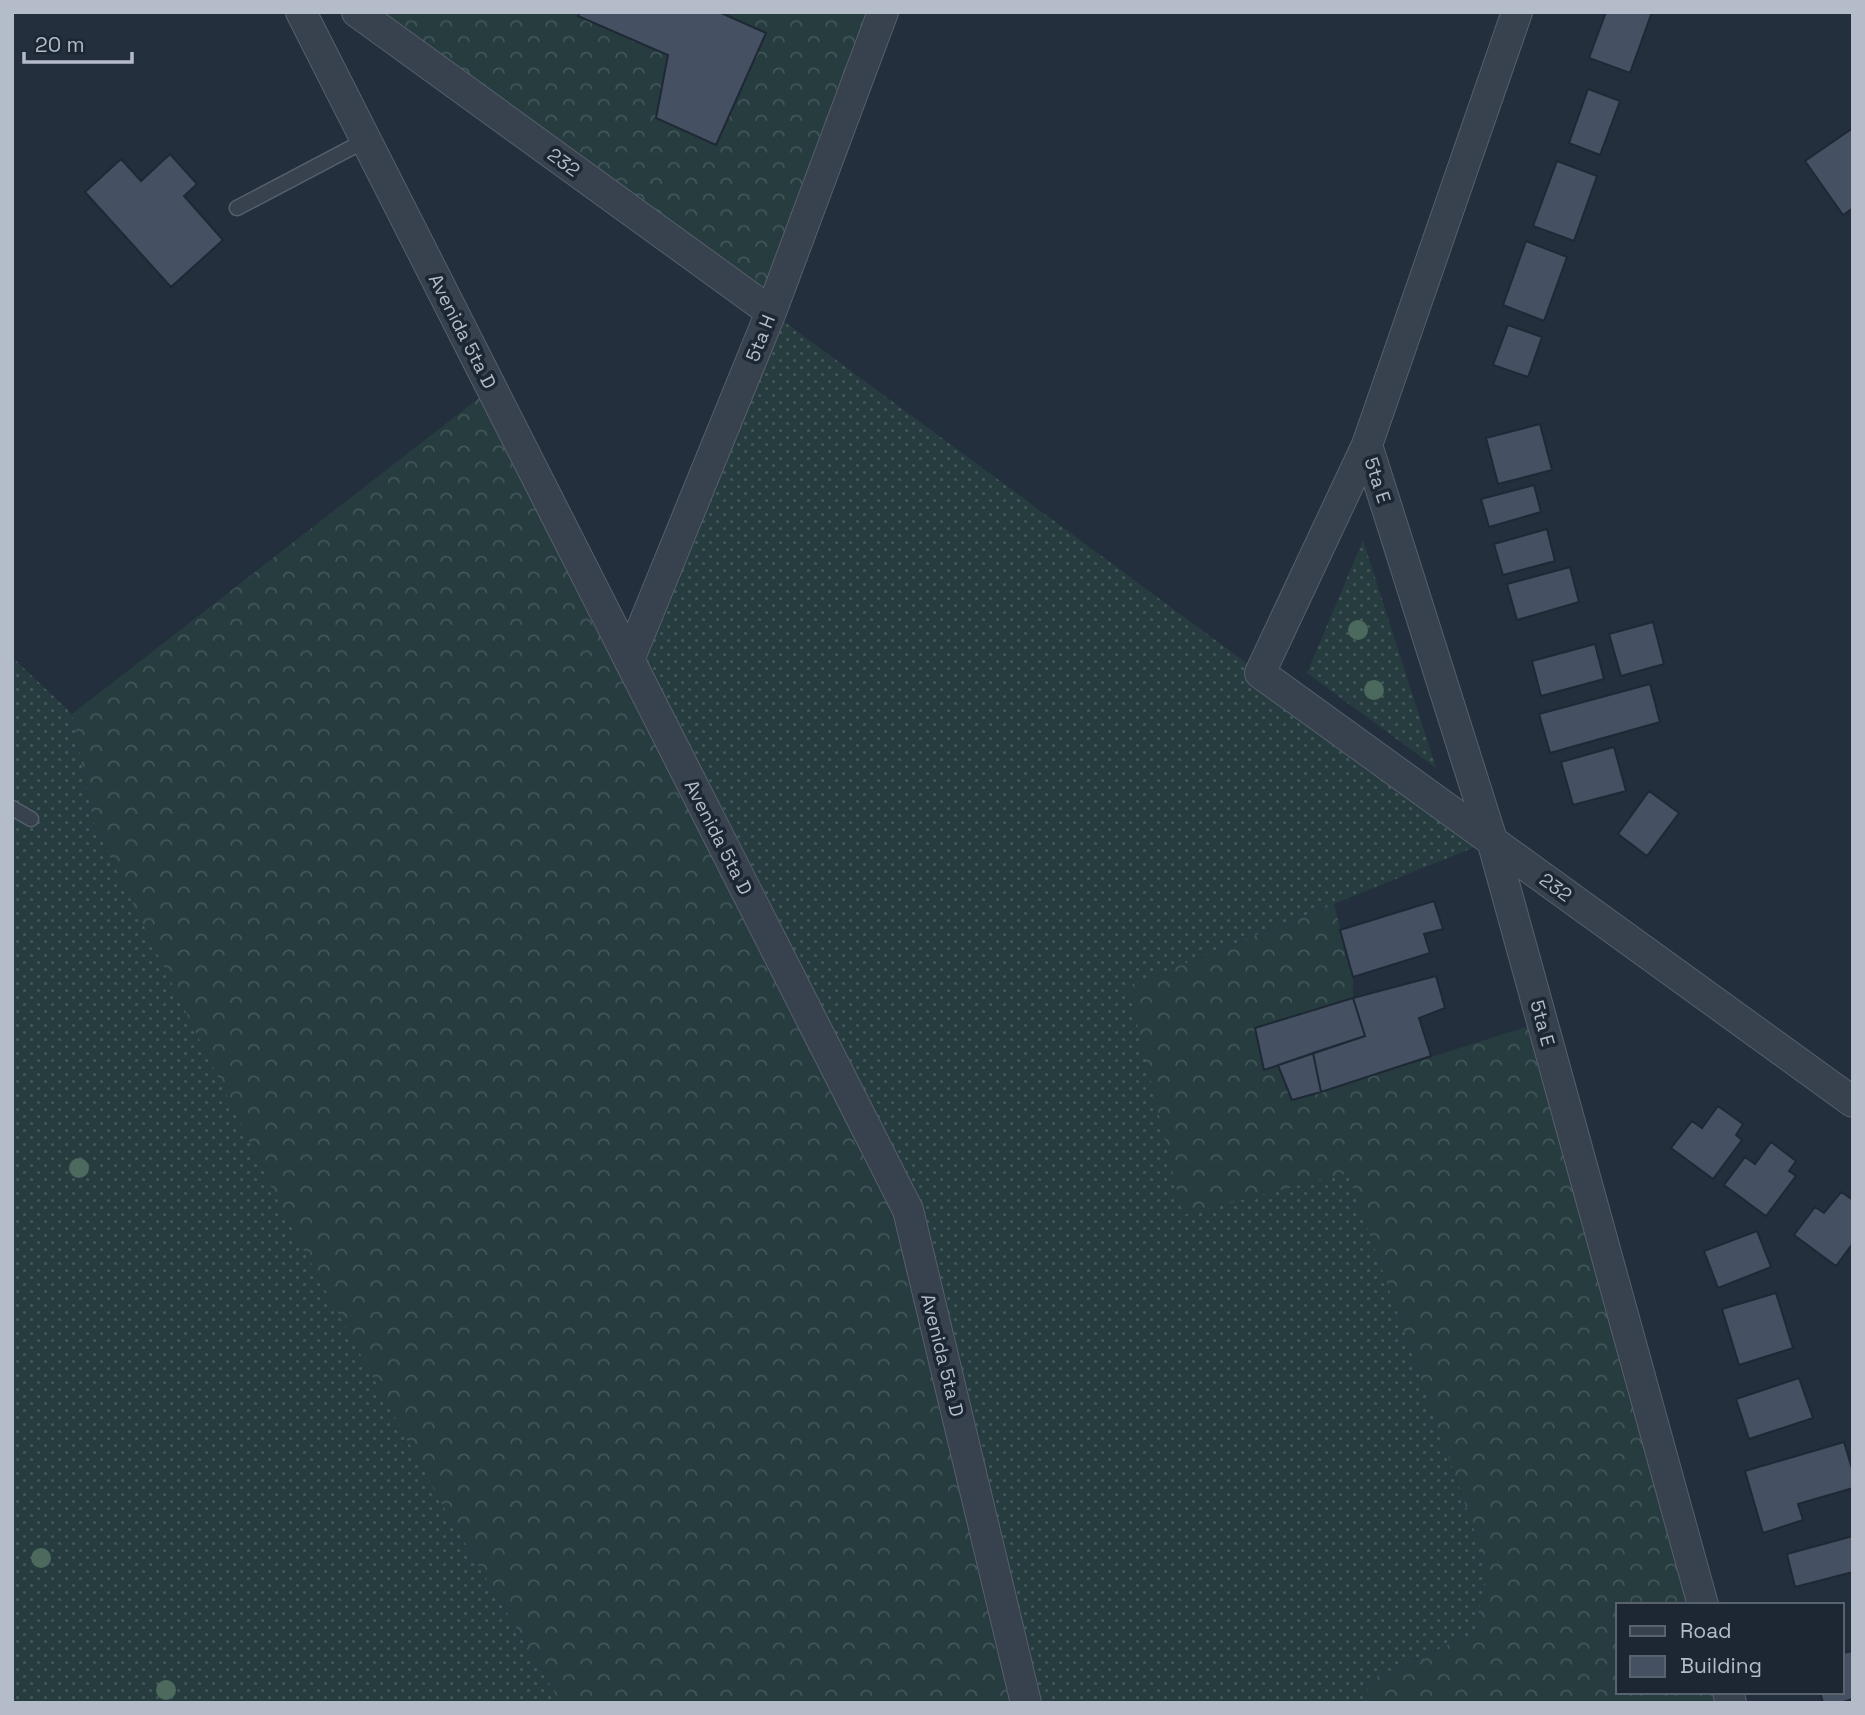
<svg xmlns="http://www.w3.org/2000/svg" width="1865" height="1715" viewBox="0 0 1865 1715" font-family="'Space Grotesk',sans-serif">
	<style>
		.grass { fill: url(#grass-dots) }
		.forest { fill: url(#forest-crowns) }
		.building { fill: #455162; stroke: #1f2835; stroke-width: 2 }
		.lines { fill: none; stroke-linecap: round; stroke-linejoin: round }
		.lane-casing { stroke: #565f6c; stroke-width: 17 }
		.street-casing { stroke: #565f6c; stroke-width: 32 }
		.lane { stroke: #38414e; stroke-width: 14 }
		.street { stroke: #38414e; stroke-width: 30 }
		.tree { fill: #4b6a5d }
		.labels { text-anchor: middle; stroke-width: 7; stroke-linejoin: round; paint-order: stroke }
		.street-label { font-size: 19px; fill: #b4bcc9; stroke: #1d2633 }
	</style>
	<defs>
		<pattern id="grass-dots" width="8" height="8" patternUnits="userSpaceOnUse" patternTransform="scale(1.75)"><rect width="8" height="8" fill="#263c3f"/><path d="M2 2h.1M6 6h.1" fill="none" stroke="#435659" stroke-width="1.8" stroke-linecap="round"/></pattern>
		<pattern id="forest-crowns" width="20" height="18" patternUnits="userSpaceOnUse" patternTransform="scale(1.75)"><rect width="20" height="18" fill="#263c3f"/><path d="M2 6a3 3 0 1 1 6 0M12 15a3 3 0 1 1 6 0" fill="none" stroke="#435659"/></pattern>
	</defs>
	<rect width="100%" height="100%" fill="#242f3e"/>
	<!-- grass -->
	<path class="grass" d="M771,312l489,361 232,167 -364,147 220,185 139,394 -12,67 -99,44 -16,26h-334l-397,-1043z
		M1363,540l73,228 -129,-95z
		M12,657l60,57 22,110 348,680 119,199h-549z"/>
	<!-- forest -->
	<path class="forest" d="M357,12h526l-112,300z
		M492,388l416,822 118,493h-465l-119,-199 -153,-281 -195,-399 -22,-110z
		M1334,904l19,73v21l-98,30 9,41 14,-4 43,27 221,-70 161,583h-85v87h110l3,11h-371l16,-26 99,-44 12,-67 -139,-393 -165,42 -55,-229z"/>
	<!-- building -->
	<path class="building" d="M580,12h139l47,21 -50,112 -60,-27 12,-63 -90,-39z
		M1606,12h46l-22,61 -41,-15z
		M1588,89l32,12 -20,54 -31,-12z
		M1853,128v80l-10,7 -38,-54z
		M170,154l27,30 -13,12 39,44 -52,47 -86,-95 36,-33 20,22z
		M1557,161l40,15 -23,65 -41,-15z
		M1526,241l41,16 -23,64 -41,-16z
		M1508,325l34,12 -14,40 -35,-12z
		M1540,424l12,46 -54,14 -12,-46z
		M1534,485l7,27 -52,15 -8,-28z
		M1547,529l8,32 -52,14 -9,-31z
		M1570,567l9,35 -62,18 -10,-36z
		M1653,622l11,42 -43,12 -12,-42z
		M1595,644l9,35 -63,17 -9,-35z
		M1650,684l10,38 -110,31 -11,-39z
		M1614,747l12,44 -53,14 -12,-43z
		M1649,791l30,22 -32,43 -29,-22z
		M1434,901l9,28 -19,5 6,19 -77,24 -13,-47z
		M1436,976l9,32 -26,10 12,38 -110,36 -8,-39 52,-17 -12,-38z
		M1353,998l12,38 -101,34 -9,-42z
		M1313,1053l8,39 -29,8 -14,-35z
		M1718,1106l25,18 -7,11 6,5 -29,39 -42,-31 21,-27 10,7z
		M1771,1142l25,19 -7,10 7,5 -30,40 -42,-31 21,-28 10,7z
		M1841,1192l12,8v43l-17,23 -42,-31 21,-28 9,6z
		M1757,1231l14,36 -53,21 -14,-37z
		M1776,1293l17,55 -54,17 -17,-56z
		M1799,1378l14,40 -64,21 -13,-40z
		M1844,1442l9,30v16l-55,16 5,16 -40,13 -18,-62z
		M1853,1536v36l-58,15 -8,-33z
		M1853,1651v48l-13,4h-17l-3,-11h22v-39z"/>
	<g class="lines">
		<defs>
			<path id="lane" d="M237,208l129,-68
				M12,808l19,11"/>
			<path id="street" d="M301,12l607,1198 118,493
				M357,12l414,300
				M1517,12l-150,433 -107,228 593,429
				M1367,445l125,395 211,765
				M629,660l142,-348 112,-300
				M1728,1692l3,11"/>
		</defs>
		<!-- lane casing -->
		<use href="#lane" class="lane-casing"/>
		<!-- street casing -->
		<use href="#street" class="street-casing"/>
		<!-- lane -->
		<use href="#lane" class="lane"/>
		<!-- street -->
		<use href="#street" class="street"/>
	</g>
	<!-- trees -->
	<g class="tree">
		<circle cx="1358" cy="630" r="10"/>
		<circle cx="1374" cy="690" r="10"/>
		<circle cx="79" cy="1168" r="10"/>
		<circle cx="41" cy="1558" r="10"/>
		<circle cx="166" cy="1690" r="10"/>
	</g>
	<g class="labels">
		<!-- street labels -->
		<g class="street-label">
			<text transform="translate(564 162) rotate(36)" y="7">232</text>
			<text transform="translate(463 331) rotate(63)" y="7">Avenida 5ta D</text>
			<text transform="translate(760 338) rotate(-68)" y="7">5ta H</text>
			<text transform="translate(1378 480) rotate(72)" y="7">5ta E</text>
			<text transform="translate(719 837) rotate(63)" y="7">Avenida 5ta D</text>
			<text transform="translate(1556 887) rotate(36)" y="7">232</text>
			<text transform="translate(1543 1023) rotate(75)" y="7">5ta E</text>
			<text transform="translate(943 1355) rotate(76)" y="7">Avenida 5ta D</text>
		</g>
	</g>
	<!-- border -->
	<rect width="1865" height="1715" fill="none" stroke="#b4bcc9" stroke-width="28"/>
	<!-- legend -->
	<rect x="1616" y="1603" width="228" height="91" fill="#1d2633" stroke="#59626f" stroke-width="2"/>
	<rect x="1630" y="1626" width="35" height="10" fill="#38414e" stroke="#59626f" stroke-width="2"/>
	<text x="1680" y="1638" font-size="21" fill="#b4bcc9">Road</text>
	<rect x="1630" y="1656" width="35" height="21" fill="#455162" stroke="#59626f" stroke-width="2"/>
	<text x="1680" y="1673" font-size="21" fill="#b4bcc9">Building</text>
	<!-- scale -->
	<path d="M24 52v10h108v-10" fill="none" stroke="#b4bcc9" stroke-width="3.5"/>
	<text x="35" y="52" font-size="21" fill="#b4bcc9" stroke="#1d2633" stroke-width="5" paint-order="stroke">20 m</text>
</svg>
